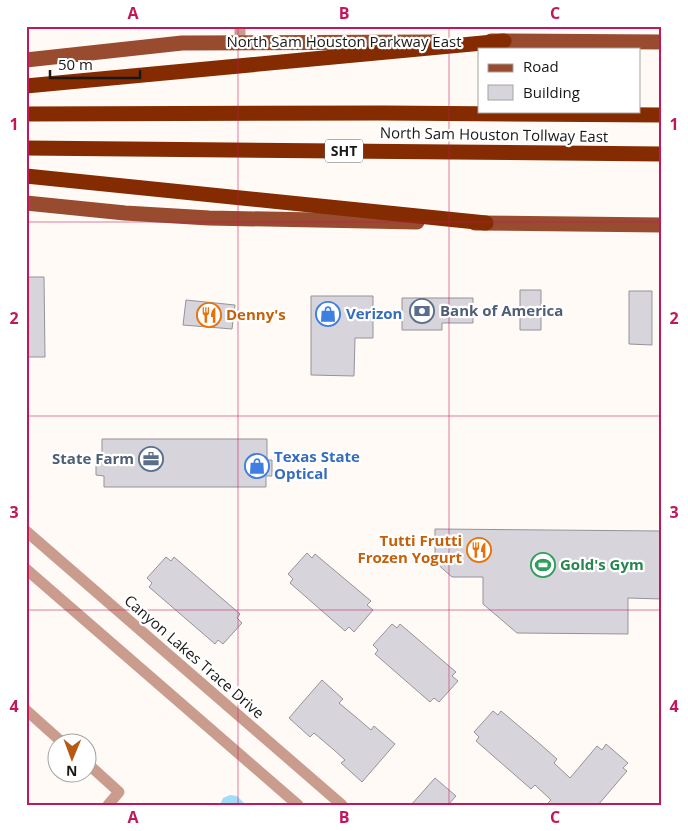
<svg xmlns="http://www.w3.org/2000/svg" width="688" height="831" viewBox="0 0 688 831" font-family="'Open Sans',sans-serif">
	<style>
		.water { fill: #a1dcf9 }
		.building { fill: #d7d5db; stroke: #959398 }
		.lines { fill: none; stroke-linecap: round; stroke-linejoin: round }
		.minor { stroke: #ca9c8d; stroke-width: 11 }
		.major { stroke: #994b30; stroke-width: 15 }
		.highway { stroke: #852b01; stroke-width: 15 }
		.grid { fill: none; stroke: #c2185b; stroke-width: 1; stroke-opacity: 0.55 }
		.labels { text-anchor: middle; stroke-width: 4.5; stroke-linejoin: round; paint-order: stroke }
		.shield { fill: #fff; stroke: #5e5d5c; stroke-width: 1 }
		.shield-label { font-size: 14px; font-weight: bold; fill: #191816 }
		.street-label { font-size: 15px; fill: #191816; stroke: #fff }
		.service-label { font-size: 15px; font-weight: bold; fill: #4e5e75; stroke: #fff; text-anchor: start }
		.shop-label { font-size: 15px; font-weight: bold; fill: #366cbe; stroke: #fff; text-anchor: start }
		.food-label { font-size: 15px; font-weight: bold; fill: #c56008; stroke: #fff; text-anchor: start }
		.leisure-label { font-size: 15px; font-weight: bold; fill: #27864d; stroke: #fff; text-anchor: start }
		.neatline { fill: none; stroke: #c2185b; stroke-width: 2 }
		.grid-label { font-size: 16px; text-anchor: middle; font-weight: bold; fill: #c2185b }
	</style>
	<rect width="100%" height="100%" fill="#fffaf6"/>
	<!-- water -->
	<path class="water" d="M230,795l7,1 9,9h-26l3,-7z"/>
	<!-- building -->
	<path class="building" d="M26,277h18l1,80h-19z
		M520,290h21v40h-21z
		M629,291h23v54l-23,-1z
		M311,296h62v42h-18l-1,38 -43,-1z
		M402,298h71v25h-31v7h-40z
		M186,300l49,5 -3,24 -49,-4z
		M102,439h165v21h5v16h-6v11h-162v-11l-8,-1v-14h6z
		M435,529l227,2v68l-34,-1v36l-111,-1 -34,-29v-27h-31l-17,-15z
		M307,553l5,5 3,-4 56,47 -4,4 6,5 -19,22 -5,-5 -4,4 -55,-48 3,-4 -5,-5z
		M166,557l5,4 3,-4 66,57 -3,4 5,5 -19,21 -5,-4 -3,4 -66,-57 3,-4 -5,-5z
		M392,624l5,4 3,-4 56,48 -4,4 6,5 -19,21 -5,-4 -4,4 -55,-48 3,-4 -5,-5z
		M322,680l21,19 -4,4 18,15 14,12 3,-4 21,18 -33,38 -21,-19 4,-3 -11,-10 -20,-17 -4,4 -21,-19z
		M493,711l5,4 3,-4 39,33 17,15 -3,4 16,15 27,-32 5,4 4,-6 22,19 -5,5 4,3 -29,34h-52l5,-5 -16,-15 -4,4 -55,-48 3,-4 -5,-5z
		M435,778l21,18 -8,9h-37z"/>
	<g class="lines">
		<!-- minor -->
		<path class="minor" d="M240,26v17
			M26,531l316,274
			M26,569l272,236
			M26,710l38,34
			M88,764l31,28 -11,13"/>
		<!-- major -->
		<path class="major" d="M491,41l171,1
			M26,60l156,-17 253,-1
			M26,203l99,10 84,5 208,4
			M475,223l187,2"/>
		<!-- highway -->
		<path class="highway" d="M26,86l478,-45
			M26,114l358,-1 278,2
			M26,148l636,6
			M26,176l460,47"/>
	</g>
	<!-- grid -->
	<path class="grid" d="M238,26v779M449,26v779M26,222h636M26,416h636M26,610h636"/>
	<!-- icons -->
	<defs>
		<symbol id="bank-ring" viewBox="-11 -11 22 22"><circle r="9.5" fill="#fff" stroke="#5c6f8a" stroke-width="1.5"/><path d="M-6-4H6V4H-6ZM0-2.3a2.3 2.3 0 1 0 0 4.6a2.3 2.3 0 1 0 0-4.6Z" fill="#5c6f8a"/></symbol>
		<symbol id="shop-ring" viewBox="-11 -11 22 22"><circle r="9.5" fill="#fff" stroke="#3f7fe0" stroke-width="1.5"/><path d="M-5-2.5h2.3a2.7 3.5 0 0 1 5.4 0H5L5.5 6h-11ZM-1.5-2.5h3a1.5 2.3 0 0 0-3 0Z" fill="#3f7fe0"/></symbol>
		<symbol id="restaurant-ring" viewBox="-11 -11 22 22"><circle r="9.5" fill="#fff" stroke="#e8710a" stroke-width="1.5"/><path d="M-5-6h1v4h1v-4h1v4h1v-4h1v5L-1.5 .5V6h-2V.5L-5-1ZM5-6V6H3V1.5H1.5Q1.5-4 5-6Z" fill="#e8710a"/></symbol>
		<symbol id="office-ring" viewBox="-11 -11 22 22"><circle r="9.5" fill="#fff" stroke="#5c6f8a" stroke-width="1.5"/><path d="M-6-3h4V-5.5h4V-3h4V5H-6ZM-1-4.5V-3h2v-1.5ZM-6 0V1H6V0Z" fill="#5c6f8a"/></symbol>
		<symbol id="stadium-ring" viewBox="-11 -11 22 22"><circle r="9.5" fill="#fff" stroke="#2e9e5b" stroke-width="1.5"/><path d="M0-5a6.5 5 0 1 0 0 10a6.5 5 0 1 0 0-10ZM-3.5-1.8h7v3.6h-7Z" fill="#2e9e5b"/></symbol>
	</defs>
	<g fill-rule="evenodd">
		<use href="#bank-ring" x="408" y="297" width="28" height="28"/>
		<use href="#shop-ring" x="314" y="300" width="28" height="28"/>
		<use href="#restaurant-ring" x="195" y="301" width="28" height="28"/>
		<use href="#office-ring" x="137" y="445" width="28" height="28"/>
		<use href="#shop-ring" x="243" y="452" width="28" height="28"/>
		<use href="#restaurant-ring" x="465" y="536" width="28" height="28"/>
		<use href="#stadium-ring" x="529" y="551" width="28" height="28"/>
	</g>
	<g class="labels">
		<!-- shield labels -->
		<rect class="shield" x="325" y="139.5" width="38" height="23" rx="4"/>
		<g class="shield-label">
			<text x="344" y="156">SHT</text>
		</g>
		<!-- street labels -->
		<g class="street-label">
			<text x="344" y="47">North Sam Houston Parkway East</text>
			<text transform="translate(494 135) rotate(1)" y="5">North Sam Houston Tollway East</text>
			<text transform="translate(194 657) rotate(41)" y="5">Canyon Lakes Trace Drive</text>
		</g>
		<!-- service labels -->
		<g class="service-label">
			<text x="440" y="316">Bank of America</text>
			<text x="134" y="464" text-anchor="end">State Farm</text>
		</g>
		<!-- shop labels -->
		<g class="shop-label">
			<text x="346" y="319">Verizon</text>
			<text x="274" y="462">Texas State<tspan x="274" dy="17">Optical</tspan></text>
		</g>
		<!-- food labels -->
		<g class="food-label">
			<text x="226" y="320">Denny's</text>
			<text x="462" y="546" text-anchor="end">Tutti Frutti<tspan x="462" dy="17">Frozen Yogurt</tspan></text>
		</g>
		<!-- leisure labels -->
		<g class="leisure-label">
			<text x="560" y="570">Gold's Gym</text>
		</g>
	</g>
	<!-- border -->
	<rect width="688" height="831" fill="none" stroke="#ffffff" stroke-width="55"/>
	<!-- legend -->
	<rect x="478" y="48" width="162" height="65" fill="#ffffff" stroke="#a3a3a2"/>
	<rect x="488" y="64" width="25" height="8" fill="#994b30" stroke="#a3a3a2"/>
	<text x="523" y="72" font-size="15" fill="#191816">Road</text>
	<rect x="488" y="85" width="25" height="15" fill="#d7d5db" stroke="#a3a3a2"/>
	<text x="523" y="98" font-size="15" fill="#191816">Building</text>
	<!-- north arrow -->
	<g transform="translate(72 758) rotate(181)"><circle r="24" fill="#ffffff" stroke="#a3a3a2"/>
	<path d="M0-4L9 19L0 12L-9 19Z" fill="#b85913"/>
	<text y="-8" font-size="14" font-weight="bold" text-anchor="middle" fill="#191816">N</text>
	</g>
	<!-- scale -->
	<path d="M50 70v8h90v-8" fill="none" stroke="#191816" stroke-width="2.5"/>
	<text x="58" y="70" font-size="15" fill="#191816" stroke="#ffffff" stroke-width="4" paint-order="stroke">50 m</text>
	<rect x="28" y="28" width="632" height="776" class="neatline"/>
	<g class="grid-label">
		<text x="133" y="19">A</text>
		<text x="344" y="19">B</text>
		<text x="555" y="19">C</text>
		<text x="14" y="130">1</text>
		<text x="674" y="130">1</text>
		<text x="14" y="324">2</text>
		<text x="674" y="324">2</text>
		<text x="14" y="518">3</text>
		<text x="674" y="518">3</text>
		<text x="14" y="712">4</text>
		<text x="674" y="712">4</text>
		<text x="133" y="823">A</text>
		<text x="344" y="823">B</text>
		<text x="555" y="823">C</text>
	</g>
</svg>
